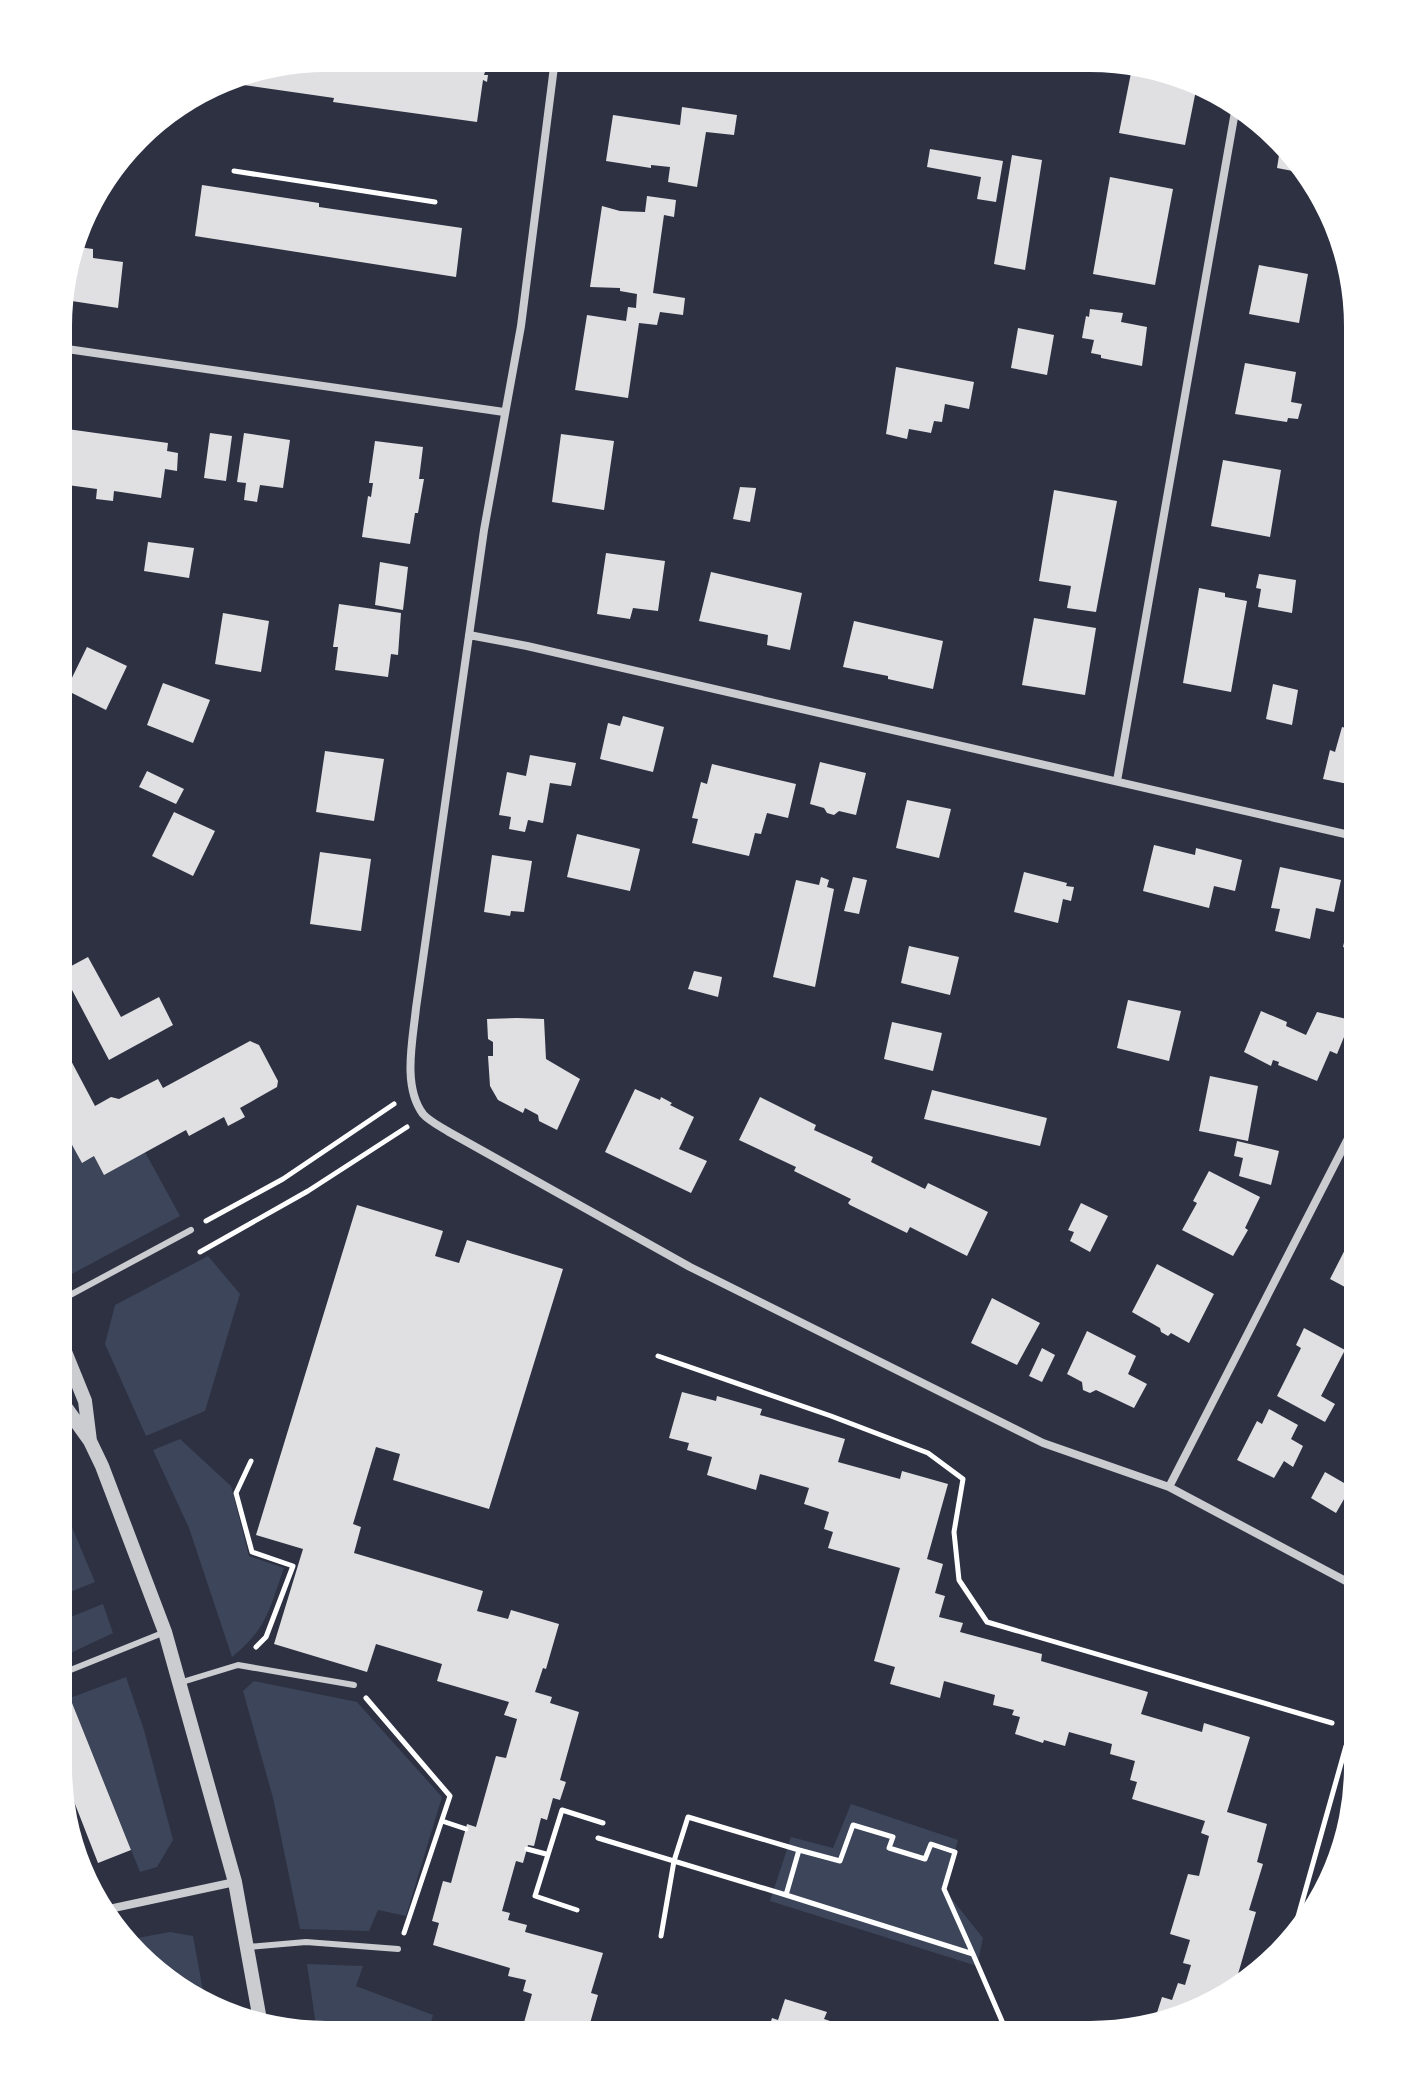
<svg xmlns="http://www.w3.org/2000/svg" width="1416" height="2093" viewBox="0 0 1416 2093" font-family="'Space Grotesk',sans-serif">
	<style>
		.green { fill: #3c4559 }
		.building { fill: #e0e0e3 }
		.lines { fill: none; stroke-linecap: round; stroke-linejoin: round }
		.path { stroke: #fff; stroke-width: 5 }
		.service { stroke: #caccd0; stroke-width: 6 }
		.minor { stroke: #caccd0; stroke-width: 8 }
		.tertiary { stroke: #caccd0; stroke-width: 14 }
	</style>
	<rect width="100%" height="100%" fill="#2d3142"/>
	<!-- green -->
	<path class="green" d="M71,1143l23,13 51,-4 35,64 -110,59 -11,-19v-108z
		M208,1256l32,38 -35,117 -59,25 -41,-92 10,-39z
		M180,1439l51,47 18,70 35,12c-15,41 -16,60 -52,89l-43,-129 -36,-78z
		M58,1494l37,88 -37,15z
		M103,1604l10,29 -55,26v-37z
		M126,1677l18,53 29,110 -16,27 -17,5 -70,-174z
		M254,1681l103,21 85,95 -36,119 -28,-6 -9,21 -69,-2 -27,-131 -30,-107z
		M851,1804l107,36 -14,49 39,49 -6,28 -207,-65 21,-64 42,11z
		M170,1932l23,4 11,60 -41,-16 -31,-41z
		M307,1964l56,2 -7,20 77,29 -5,18h-111z"/>
	<!-- building -->
	<path class="building" d="M326,58h61l98,14 -1,3h4l-1,7 -4,-2 -6,42 -144,-20 1,-4 -111,-16 17,-10z
		M1133,63l63,27 -11,55 -66,-12z
		M682,107l55,8 -3,20 -28,-3 -9,55 -29,-5 2,-15 -19,-2v3l-45,-7 7,-46 67,10z
		M930,149l73,12 -7,41 -19,-3 4,-22 -54,-10z
		M1280,149l18,23 -21,-4z
		M1012,155l30,5 -17,110 -31,-6z
		M1110,177l63,12 -18,96 -62,-11z
		M202,185l117,18v4l143,21 -6,49 -261,-41z
		M647,196l29,4 -2,17 -10,-2 -11,78 32,5 -2,17 -23,-3 -3,13 -18,-2 -11,75 -53,-8 12,-75 39,6 2,-14 8,1 1,-14 -17,-3v-3l-30,-1 12,-81 18,5 25,1z
		M78,247l15,2v9l30,4 -5,46 -53,-8 1,-4 -6,-1 13,-39h4z
		M1259,265l49,9 -9,49 -50,-9z
		M1090,309l33,4 -2,9 26,5 -5,39 -41,-8v-3l-10,-2 3,-13 -12,-2 4,-22 3,1z
		M1018,328l36,7 -7,40 -36,-7z
		M1245,363l51,9 -5,30 11,2 -4,15 -10,-1 -1,4 -52,-8z
		M896,367l78,15 -5,27 -24,-5 -3,18 -8,-1 -3,12 -22,-4 -2,10 -21,-5z
		M60,428l108,15 -1,8 11,2 -1,18 -12,-2 -4,29 -47,-7 -1,10 -17,-2 1,-10 -37,-5z
		M210,433l22,3 -6,45 -22,-3z
		M244,433l46,7 -7,48 -23,-3 -3,17 -13,-2 2,-17 -9,-1z
		M561,434l53,7 -10,69 -52,-8z
		M375,441l48,6 -4,32h5l-6,34h-3l-5,31 -48,-7 6,-41 3,1 2,-14h-4z
		M1223,460l58,10 -11,67 -59,-11z
		M740,487l16,1 -6,34 -17,-3z
		M1054,490l63,11 -21,111 -29,-4 4,-22 -32,-5z
		M148,542l46,6 -5,30 -45,-7z
		M606,553l59,8 -7,50 -25,-3 -3,11 -33,-5z
		M380,562l28,5 -5,43 -28,-5z
		M711,572l91,21 -12,57 -23,-5 1,-10 -69,-14z
		M1259,574l37,6 -4,33 -34,-6 3,-18 -5,-1z
		M1199,588l26,5v4l22,4 -16,91 -48,-9z
		M339,604l62,9 -3,42 -7,-1 -3,23 -53,-7 3,-23h-5z
		M223,613l46,8 -8,51 -46,-8z
		M1034,618l62,10 -11,67 -63,-10z
		M854,621l89,20 -10,48 -45,-10v-3l-45,-9z
		M87,647l40,19 -21,44 -40,-20z
		M163,683l47,17 -17,43 -46,-18z
		M1273,684l25,6 -6,35 -26,-6z
		M623,716l41,11 -11,45 -53,-13 8,-36 12,3z
		M1342,727l16,4v55l-35,-7 7,-29 5,2z
		M325,751l59,8 -10,62 -58,-9z
		M530,755l46,8 -5,23 -21,-3 -7,40 -15,-3 -3,12 -16,-3 2,-12 -12,-2 8,-43 19,4z
		M820,762l46,11 -10,42 -17,-4 -5,4 -7,-2 -3,-5 -14,-4z
		M712,764l84,20 -8,34 -21,-5 -6,21 -6,-1 -6,23 -57,-13 6,-24 -6,-1 9,-36 6,2z
		M147,771l37,18 -8,15 -37,-17z
		M60,776l10,5 -10,22z
		M907,800l44,9 -12,49 -43,-10z
		M174,812l41,19 -22,45 -41,-20z
		M577,834l63,15 -10,42 -63,-14z
		M1154,845l41,10 1,-7 46,12 -7,31 -21,-5 -5,22 -66,-17z
		M320,852l51,7 -10,72 -51,-7z
		M492,855l40,6 -8,51 -13,-1 -1,5 -26,-4z
		M1280,867l61,13 -7,32 -18,-4 -6,31 -35,-8 5,-22 -9,-1z
		M1024,872l43,11 -1,3 8,1 -3,14 -8,-2 -5,24 -44,-11z
		M821,877l8,3 -2,7 7,2 -19,98 -42,-10 23,-97 23,5z
		M853,877l14,3 -8,34 -15,-3z
		M1355,895h3v56l-15,-4z
		M909,946l50,11 -9,38 -49,-12z
		M88,957l33,60 38,-20 14,28 -64,35 -47,-89z
		M694,971l28,6 -4,20 -30,-8z
		M1128,1000l53,11 -12,50 -52,-13z
		M1261,1011l26,11 -1,4 20,9 11,-23 34,8 -14,34 -7,-3 -13,30 -39,-16 1,-3 -6,-2 -2,6 -27,-14z
		M517,1018l27,1 2,40 34,20 -23,51 -18,-9 -1,-6 -13,-7 -2,5 -25,-13 -8,-14 -2,-30h5v-14l-5,-3 -1,-20z
		M892,1022l50,11 -9,38 -49,-12z
		M59,1038l36,68 16,-9 8,2 39,-20 5,9 87,-47 9,4 19,36 -1,6 -37,21 5,9 -17,9 -4,-9 -35,19 -3,-6 -82,45 -10,-19 -12,7 -11,-20 -12,5z
		M1210,1076l48,10 -10,55 -49,-10z
		M635,1089l25,11 1,-3 11,6 -2,2 24,12 -15,32 28,12 -16,32 -86,-41z
		M932,1090l115,28 -7,28 -116,-27z
		M760,1097l56,28 -2,5 59,27 -2,5 54,27 3,-6 60,29 -21,44 -57,-29 -3,6 -57,-28 -2,-2 3,-4 -57,-28 2,-4 -57,-27z
		M1237,1141l42,10 -8,34 -32,-9 4,-18 -9,-2z
		M1209,1171l51,26 -15,31 3,2 -15,26 -51,-26 15,-27 -4,-2z
		M1081,1203l27,13 -18,36 -20,-11 4,-9 -6,-2z
		M357,1205l86,26 -8,25 24,7 8,-23 96,29 -74,240 -96,-29 7,-26 -24,-7 -23,77 8,3 -7,26 129,38 -6,20 31,8 3,-9 48,14 -13,45 -3,-1 -8,24 17,5 -2,6 29,9 -19,68 6,2 -6,18 -7,-2 -6,22 -6,-2 -7,28 -6,-1 -5,18 -7,-2 -14,50 8,2 -2,7 19,5 -2,7 78,21 -12,40 7,2 -11,39 -66,-1 11,-39 -9,-3 3,-11 -18,-4 2,-8 -77,-23 6,-22 -7,-2 11,-40 8,2 16,-59 9,3 20,-71 10,2 11,-39 -13,-4 5,-13 -72,-21 5,-17 -66,-20 -9,28 -93,-28 29,-95 -47,-14z
		M1353,1234l5,2v58l-28,-15z
		M1157,1264l57,30 -25,49 -18,-10 -3,3 -7,-4 -1,-4 -28,-16z
		M992,1298l48,25 -23,42 -46,-22z
		M1358,1323v26l-12,-6z
		M1304,1328l41,22 -24,46 14,8 -10,18 -48,-26 24,-48 -5,-3z
		M1087,1331l49,25 -8,18 19,10 -13,24 -38,-18 -6,3 -7,-3 -1,-8 -15,-8z
		M1042,1348l13,7 -13,27 -13,-6z
		M1358,1378v27l-12,-6z
		M682,1392l34,9 1,-5 45,13 -2,6 85,24 -7,23 62,17 2,-8 46,13 -21,75 16,5 -8,29 10,3 -6,21 24,6 -3,9 82,22 -1,7 107,31 -7,22 61,18 2,-9 46,14 -23,75 40,12 -10,38 6,2 -14,46 7,2 -20,69 -43,33 -39,8 8,-25 10,3 6,-17 7,2 6,-20 -8,-2 7,-23 -20,-6 18,-60 11,2 10,-40 -8,-3 4,-12 -73,-22 5,-17 -7,-2 5,-19 -25,-7 2,-10 -43,-12 -4,14 -21,-6 -1,3 -28,-9 5,-17 -8,-2 2,-5 -21,-5 2,-10 -51,-14 -4,17 -50,-14 5,-17 -21,-6 26,-93 -72,-20 5,-16 -9,-3 5,-17 -25,-8 5,-16 -49,-14 -4,16 -49,-15 5,-18 -25,-7 2,-7 -20,-5z
		M1269,1409l29,16 -7,14 12,7 -10,21 -9,-6 -10,17 -37,-18 20,-39 5,3z
		M1325,1472l26,15 -15,26 -25,-15z
		M70,1698l61,152 -33,13 -30,-77 -6,2 -4,-21v-64z
		M785,1999l42,13 -3,7 45,15h-102l5,-16 6,2z"/>
	<g class="lines">
		<!-- path -->
		<path class="path" d="M234,171l201,31
			M206,1221l77,-42 111,-75
			M200,1252l108,-61 99,-64
			M658,1356l173,60 97,37 35,26 -9,53 5,48 28,42 345,101
			M251,1461l-15,32 16,59 41,14 -27,71 -10,10
			M366,1698l84,98 -46,137
			M442,1821l24,8
			M598,1838l188,57 13,-45 -111,-33 -14,44 -13,75
			M527,1849l19,5
			M799,1850l41,11 13,-36 40,12 -4,11 36,11 6,-15 24,8 -11,37 29,65
			M786,1895l187,59 35,81
			M577,1910l-42,-14 27,-86 41,13
			M1292,1938l54,-192"/>
		<!-- service -->
		<path class="service" d="M59,1301l132,-71
			M58,1675l107,-43
			M179,1683l59,-18 116,20
			M1351,1729l6,-23
			M247,1947l59,-5 92,7"/>
		<!-- minor -->
		<path class="minor" d="M555,59l-34,267 -37,204 -68,478c-3,31 -14,78 7,106 6,7 18,13 26,18l241,135 353,176 126,44 188,100
			M60,348l444,64
			M469,635l58,11 831,191
			M1117,781l119,-675
			M1169,1487l189,-368
			M109,1909l126,-27"/>
		<!-- tertiary -->
		<path class="tertiary" d="M59,1337l26,64 5,40
			M59,1398l31,43 12,25 63,166 70,250 25,138"/>
	</g>
	<!-- crop -->
	<path d="M0 0H1416V2093H0ZM326 72H1090A254 254 0 0 1 1344 326V1767A254 254 0 0 1 1090 2021H326A254 254 0 0 1 72 1767V326A254 254 0 0 1 326 72Z" fill="#fff" fill-rule="evenodd"/>
</svg>
